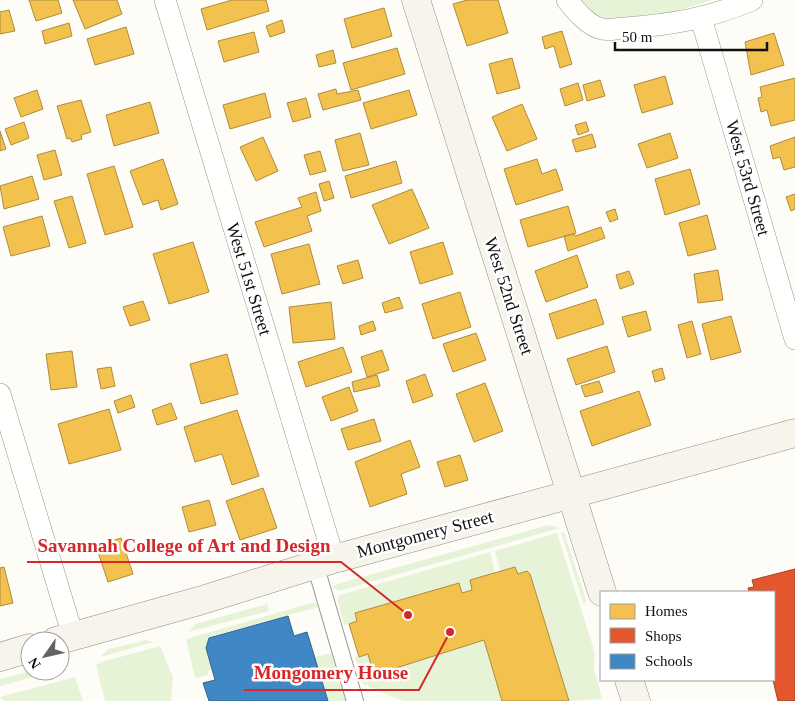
<svg xmlns="http://www.w3.org/2000/svg" width="795" height="701" viewBox="0 0 795 701" font-family="Georgia,serif">
	<style>
		.green { fill: #e7f3d7 }
		.homes { fill: #f2c14e; stroke: #ae8c3c }
		.shops { fill: #e4572e; stroke: #a54225 }
		.schools { fill: #3f88c5; stroke: #31648f }
		.lines { fill: none; stroke-linecap: round; stroke-linejoin: round }
		.pedestrian-casing { stroke: #979795; stroke-width: 18 }
		.minor-casing { stroke: #979795; stroke-width: 22 }
		.secondary-casing { stroke: #8e8d8b; stroke-width: 29 }
		.pedestrian { stroke: #fffffe; stroke-width: 16 }
		.minor { stroke: #fffffe; stroke-width: 21 }
		.secondary { stroke: #f6f4eb; stroke-width: 28 }
		.labels { text-anchor: middle; stroke-width: 5; stroke-linejoin: round; paint-order: stroke }
		.street-label { font-size: 18px; fill: #111; stroke: #fff }
		.leader { fill: none; stroke: #d62828; stroke-width: 2 }
		.callout-dot { fill: #d62828; stroke: #fff; stroke-width: 2 }
		.callout-label { font-size: 19px; text-anchor: middle; font-weight: bold; fill: #d62828; stroke: #fff; stroke-width: 5; stroke-linejoin: round; paint-order: stroke }
	</style>
	<rect width="100%" height="100%" fill="#fdfcf7"/>
	<!-- green -->
	<path class="green" d="M580,0h132l-41,13 -66,7 -18,-10z
		M548,525l12,3 -221,63 -6,-3 1,-3z
		M564,532l22,68 -2,5 -23,-72z
		M557,533l38,120 -1,16 8,30 -33,2 -39,-127 -3,-3 -9,3 -3,-7 -15,4 -5,-20z
		M490,552l5,21 -25,7 2,10 -10,3 -4,-10 -103,30 2,8 -13,4 -7,-27 3,-3z
		M312,603h4l2,4 -106,29 -6,12 6,21 -4,2v4l-13,3 -9,-39z
		M267,604l2,7 -81,21 8,-8z
		M146,640l8,2 -54,15 9,-8z
		M484,640l18,61h-99l-40,-17 -8,-27 13,-3 6,21z
		M160,646l13,31 -2,24h-66l-9,-36 6,-3z
		M331,653l15,48h-18l-13,-44z
		M30,671h25l-55,15v-7z
		M75,677l8,24h-78l-5,-4z"/>
	<!-- homes -->
	<path class="homes" d="M29,0h29l4,13 -26,8z
		M73,0h44l5,14 -37,15z
		M232,0h34l3,11 -62,19 -6,-21z
		M467,0h31l10,33 -41,13 -14,-42z
		M384,8l8,28 -40,12 -8,-29z
		M9,10l6,21 -15,3v-22z
		M282,20l3,12 -15,5 -4,-11z
		M69,23l3,13 -27,8 -3,-13z
		M126,27l8,27 -39,11 -8,-26z
		M562,31l10,33 -12,4 -6,-22 -9,3 -3,-12z
		M254,32l5,20 -35,10 -6,-21z
		M774,33l10,32 -33,10 -6,-33z
		M397,48l8,26 -54,16 -8,-27z
		M333,50l3,13 -17,4 -3,-12z
		M512,58l8,30 -23,6 -8,-30z
		M665,76l8,28 -31,9 -8,-28z
		M795,78v42l-24,6 -4,-16 -6,2 -3,-14 4,-1 -2,-10z
		M600,80l5,16 -18,5 -4,-16z
		M578,83l5,17 -18,6 -5,-17z
		M336,89l1,5 21,-4 3,10 -38,10 -5,-16z
		M37,90l6,19 -22,8 -7,-19z
		M409,90l8,25 -46,14 -8,-26z
		M265,93l6,24 -41,12 -7,-24z
		M306,98l5,19 -18,5 -6,-19z
		M81,100l10,32 -10,3 1,4 -10,3 -2,-4 -3,1 -10,-33z
		M150,102l9,31 -45,13 -8,-31z
		M522,104l15,35 -30,12 -15,-34z
		M24,122l5,16 -18,7 -6,-16z
		M586,122l3,9 -11,4 -3,-10z
		M0,131l6,18 -6,2z
		M360,133l9,32 -26,6 -8,-31z
		M670,133l8,25 -31,10 -9,-24z
		M592,134l4,13 -20,5 -4,-12z
		M263,137l15,34 -22,10 -16,-34z
		M795,137v30l-11,3 -4,-13 -7,2 -3,-13z
		M55,150l7,25 -18,5 -7,-25z
		M320,151l6,20 -16,4 -6,-20z
		M163,159l15,45 -17,6 -3,-10 -15,5 -13,-34z
		M537,159l5,15 14,-5 7,21 -47,15 -12,-36z
		M396,161l6,22 -51,15 -6,-22z
		M114,166l19,61 -28,8 -18,-61z
		M690,169l10,35 -35,11 -10,-36z
		M32,176l7,23 -35,10 -4,-23z
		M329,181l5,17 -10,3 -5,-17z
		M412,189l17,39 -40,16 -17,-39z
		M316,192l5,19 -14,5 5,15 -48,16 -9,-25 47,-15 -4,-9z
		M795,194v15l-4,2 -5,-14z
		M72,196l14,47 -17,5 -15,-47z
		M568,206l8,27 -48,14 -8,-27z
		M615,209l3,10 -8,3 -4,-10z
		M707,215l9,34 -28,7 -9,-33z
		M42,216l8,30 -39,10 -8,-29z
		M601,227l4,11 -37,13 -4,-15 10,-2 1,2z
		M193,242l16,50 -40,12 -16,-50z
		M443,242l10,32 -33,10 -10,-32z
		M309,244l11,40 -38,10 -11,-40z
		M577,255l11,32 -42,15 -11,-31z
		M358,260l5,18 -20,6 -6,-18z
		M718,270l5,30 -25,3 -4,-29z
		M629,271l5,13 -14,5 -4,-14z
		M460,292l11,35 -38,12 -11,-35z
		M399,297l4,11 -18,5 -3,-10z
		M596,299l8,25 -47,15 -8,-25z
		M143,301l7,19 -20,6 -7,-19z
		M331,302l4,37 -42,4 -4,-36z
		M646,311l5,19 -23,7 -6,-20z
		M731,316l10,36 -30,8 -9,-36z
		M373,321l3,9 -15,5 -2,-9z
		M692,321l9,33 -14,4 -9,-33z
		M476,333l10,27 -33,12 -10,-28z
		M607,346l8,26 -39,13 -9,-26z
		M343,347l9,25 -46,15 -8,-25z
		M382,350l7,20 -22,7 -6,-20z
		M72,351l5,36 -26,3 -5,-36z
		M227,354l11,40 -37,10 -11,-40z
		M111,367l4,19 -14,3 -4,-20z
		M662,368l3,11 -10,3 -3,-11z
		M425,374l8,22 -20,7 -7,-22z
		M377,375l3,11 -26,6 -2,-10z
		M599,381l4,11 -18,5 -4,-11z
		M485,383l18,48 -29,11 -18,-48z
		M349,387l9,24 -27,10 -9,-24z
		M639,391l12,34 -59,21 -12,-35z
		M131,395l4,12 -17,6 -4,-12z
		M171,403l6,16 -20,6 -5,-15z
		M109,409l12,41 -52,14 -11,-40z
		M237,410l22,66 -27,9 -10,-31 -27,8 -11,-35z
		M374,419l7,22 -33,9 -7,-21z
		M410,440l10,27 -19,7 6,20 -37,13 -15,-45z
		M460,455l8,25 -23,7 -8,-25z
		M263,488l14,40 -37,12 -14,-39z
		M209,500l7,25 -27,7 -7,-25z
		M121,538l12,36 -25,8 -12,-36z
		M4,567l9,36 -13,3v-38z
		M515,567l3,7 9,-3 3,3 39,127h-67l-18,-61 -110,35 -6,-21 -9,3 -10,-33 8,-3 -2,-8 104,-30 3,10 10,-3 -2,-10z"/>
	<!-- shops -->
	<path class="shops" d="M795,569v132h-17l-5,-21 1,-88h-25l-1,-4 6,-1 -2,-7z"/>
	<!-- schools -->
	<path class="schools" d="M288,616l6,20 13,-4 21,69h-119l-6,-18 12,-3 -9,-32 3,-10z"/>
	<g class="lines">
		<defs>
			<path id="pedestrian" d="M315,564l40,137"/>
			<path id="minor" d="M165,0l169,559
				M567,0c9,11 21,26 35,29 6,2 17,-1 23,-1 46,-3 85,-10 127,-28
				M701,18l94,321
				M0,394l73,242"/>
			<path id="secondary" d="M416,0l186,592
				M56,641l143,-40 135,-42 461,-126
				M0,657l30,-9
				M629,680l7,21"/>
		</defs>
		<!-- pedestrian casing -->
		<use href="#pedestrian" class="pedestrian-casing"/>
		<!-- minor casing -->
		<use href="#minor" class="minor-casing"/>
		<!-- secondary casing -->
		<use href="#secondary" class="secondary-casing"/>
		<!-- pedestrian -->
		<use href="#pedestrian" class="pedestrian"/>
		<!-- minor -->
		<use href="#minor" class="minor"/>
		<!-- secondary -->
		<use href="#secondary" class="secondary"/>
	</g>
	<g class="labels">
		<!-- street labels -->
		<g class="street-label">
			<text transform="translate(748 178) rotate(74)" y="6">West 53rd Street</text>
			<text transform="translate(249 279) rotate(73)" y="6">West 51st Street</text>
			<text transform="translate(509 296) rotate(72)" y="6">West 52nd Street</text>
			<text transform="translate(425 534) rotate(-15)" y="6">Montgomery Street</text>
		</g>
	</g>
	<!-- callouts -->
	<path class="leader" d="M408 615L341 562H27M450 632L419 690H244"/>
	<g class="callout-dot">
		<circle cx="408" cy="615" r="5"/>
		<circle cx="450" cy="632" r="5"/>
	</g>
	<g class="callout-label">
		<text x="184" y="552">Savannah College of Art and Design</text>
		<text x="331" y="679">Mongomery House</text>
	</g>
	<!-- legend -->
	<rect x="600" y="591" width="175" height="90" fill="#ffffff" stroke="#a0a0a0"/>
	<rect x="610" y="604" width="25" height="15" fill="#f2c14e" stroke="#a0a0a0"/>
	<text x="645" y="616" font-size="15" fill="#111111">Homes</text>
	<rect x="610" y="628" width="25" height="15" fill="#e4572e" stroke="#a0a0a0"/>
	<text x="645" y="641" font-size="15" fill="#111111">Shops</text>
	<rect x="610" y="654" width="25" height="15" fill="#3f88c5" stroke="#a0a0a0"/>
	<text x="645" y="666" font-size="15" fill="#111111">Schools</text>
	<!-- north arrow -->
	<g transform="translate(45 656) rotate(236)"><circle r="24" fill="#ffffff" stroke="#a0a0a0"/>
	<path d="M0-4L9 19L0 12L-9 19Z" fill="#646362"/>
	<text y="-8" font-size="14" font-weight="bold" text-anchor="middle" fill="#111111">N</text>
	</g>
	<!-- scale -->
	<path d="M615 42v8h152v-8" fill="none" stroke="#111111" stroke-width="2.5"/>
	<text x="622" y="42" font-size="15" fill="#111111" stroke="#ffffff" stroke-width="4" paint-order="stroke">50 m</text>
</svg>
